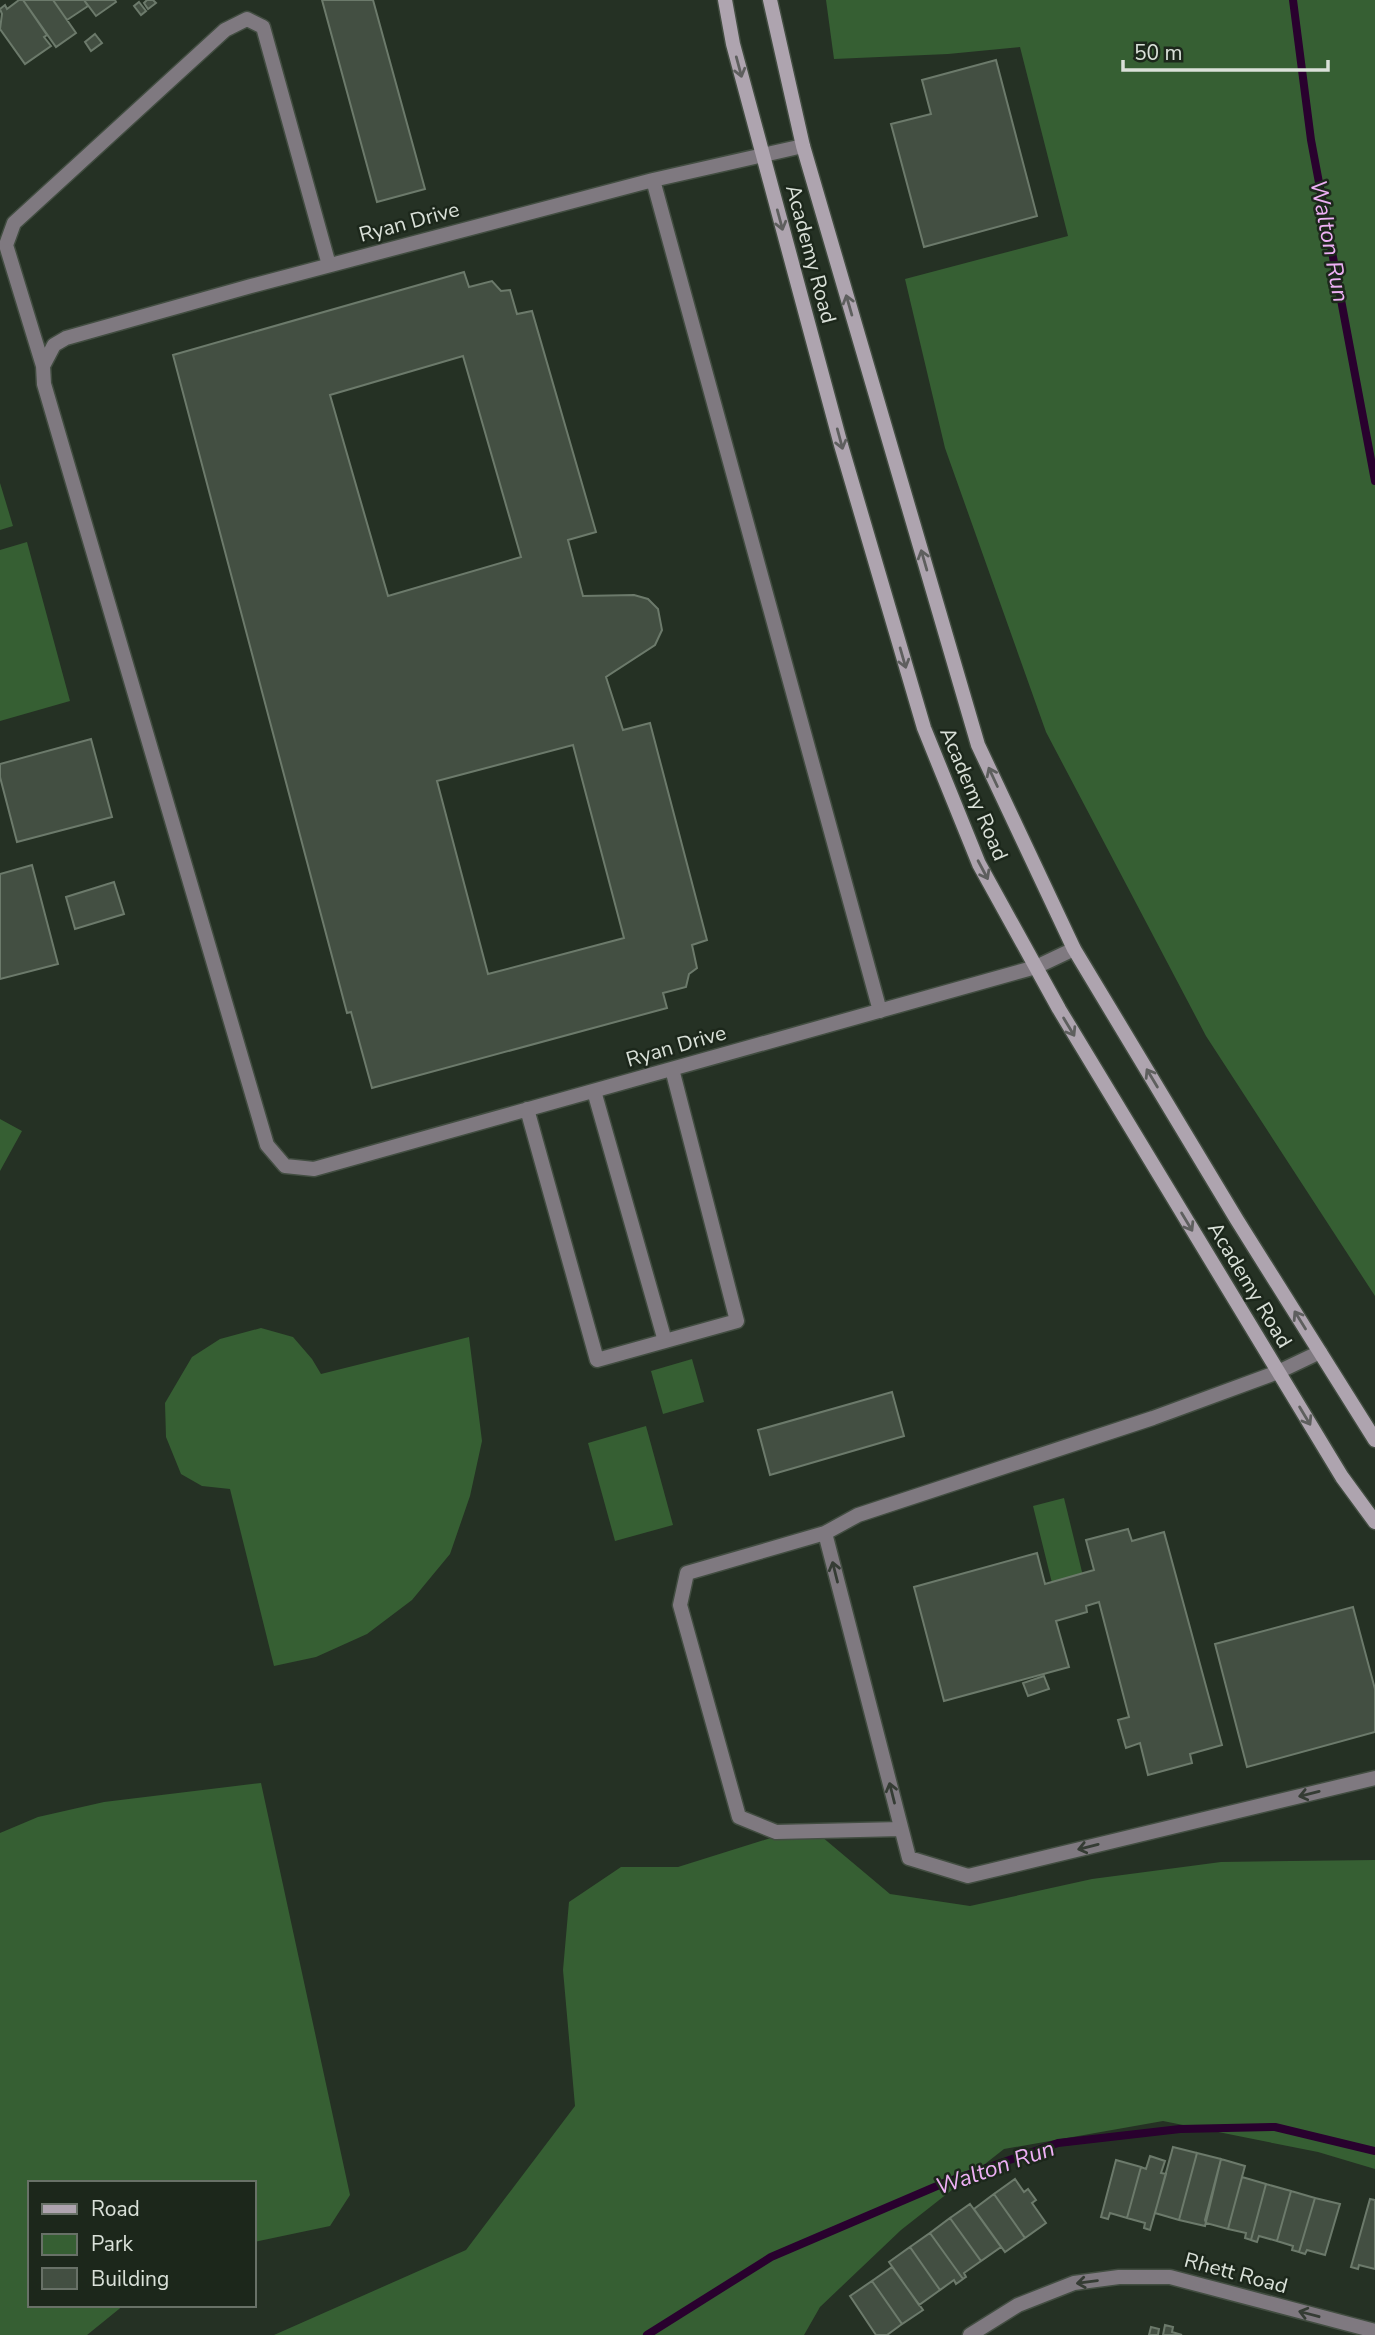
<svg xmlns="http://www.w3.org/2000/svg" width="1375" height="2335" viewBox="0 0 1375 2335" font-family="'Nunito Sans',sans-serif">
	<style>
		.green { fill: #365f33 }
		.lines { fill: none; stroke-linecap: round; stroke-linejoin: round }
		.stream { stroke: #29012e; stroke-width: 8 }
		.building { fill: #434f42; stroke: #6c7a6b; stroke-width: 2; fill-rule: evenodd }
		.service-casing { stroke: #424d41; stroke-width: 17 }
		.minor-casing { stroke: #424d41; stroke-width: 17 }
		.secondary-casing { stroke: #424d41; stroke-width: 17 }
		.service { stroke: #7f7980; stroke-width: 14 }
		.minor { stroke: #7f7980; stroke-width: 14 }
		.secondary { stroke: #aea4af; stroke-width: 14 }
		.oneway { stroke: #5e5f5e }
		.oneway2 { stroke: #353c34 }
		.labels { text-anchor: middle; stroke-width: 5; stroke-linejoin: round; paint-order: stroke }
		.street-label { font-size: 21px; fill: #dae1d9; stroke: #1c271b }
		.water-label { font-size: 23px; font-style: italic; fill: #eeb0f5; stroke: #1c271b }
	</style>
	<rect width="100%" height="100%" fill="#253124"/>
	<!-- green -->
	<path class="green" d="M826,0h549v1296l-169,-260 -160,-304 -101,-284 -40,-169 163,-43 -48,-189 -72,7 -114,5z
		M0,483l13,43 -13,4z
		M27,542l43,159 -70,20v-171z
		M0,1119l22,12 -22,40z
		M261,1328l32,9 19,22 9,15 148,-37 13,104 -12,55 -20,58 -38,46 -45,34 -51,23 -42,9 -44,-177 -28,-3 -21,-12 -15,-37 -1,-34 27,-46 28,-18z
		M692,1359l12,43 -41,12 -12,-43z
		M646,1426l27,99 -58,16 -27,-98z
		M1064,1498l19,78 -31,7 -19,-77z
		M261,1783l89,412 -20,31 -76,16v-59h-224v122h94l-37,30h-87v-502l38,-16 66,-15z
		M809,1826l81,68 80,12 122,-27 129,-17 154,-2v309l-57,-17 -155,-31 -159,28 -103,81 -81,77 -16,28h-530l192,-85 109,-144 -12,-136 6,-68 52,-35h57z"/>
	<g class="lines">
		<!-- stream -->
		<path class="stream" d="M1293,0l18,140 64,341
			M647,2335l124,-78 173,-74 114,-40 122,-14 95,-2 100,24"/>
	</g>
	<!-- building -->
	<path class="building" d="M19,0h4l24,35 -3,2 7,9 -26,18 -25,-35 2,-15 -2,-5 5,-4 2,4z
		M23,0h30l23,33 -20,14z
		M53,0h31l4,6 -21,14z
		M84,0h31l1,2 -20,14z
		M147,0h6l3,3 -8,6 -4,-6z
		M322,0h51l52,189 -48,13z
		M139,2l7,9 -5,4 -7,-9z
		M95,34l7,9 -11,8 -6,-9z
		M996,60l41,156 -113,31 -33,-123 40,-10 -9,-34z
		M464,272l5,15 23,-6 9,10 9,-1 7,24 15,-3 64,221 -28,8 15,56 51,-1 14,4 10,10 4,21 -7,15 -49,32 17,53 27,-7 57,217 -15,5 5,23 -8,6 -3,13 -23,6 4,15 -295,80 -21,-76 -4,1 -174,-658zM463,356l58,201 -133,39 -58,-201zM573,745l51,193 -136,36 -51,-193z
		M91,739l21,78 -95,25 -17,-65v-13z
		M32,865l26,99 -58,15v-105z
		M114,882l10,32 -49,15 -9,-32z
		M892,1392l12,44 -134,39 -12,-45z
		M1128,1529l4,12 32,-9 58,213 -32,9 2,9 -44,12 -8,-32 -14,5 -8,-28 11,-3 -30,-115 -13,4 1,6 -31,9 13,46 -125,34 -30,-114 123,-34 8,31 49,-14 -8,-30z
		M1353,1607l22,82v43l-128,35 -32,-123z
		M1044,1676l5,13 -21,7 -5,-13z
		M1173,2147l24,6 -18,67 -24,-7z
		M1197,2153l24,6 -16,67 -26,-6z
		M1150,2156l15,5 -4,12 5,1 -16,56 -6,-2 1,-5 -18,-5 14,-51 5,2z
		M1221,2159l24,7 -17,63 -22,-6 -1,-3z
		M1116,2160l25,7 -14,51 -17,-5 -2,6 -7,-2z
		M1242,2177l24,7 -15,56 -6,-2 1,-5 -18,-4z
		M1015,2179l9,13 4,-3 8,11 -4,3 14,20 -21,15 -31,-44z
		M1266,2184l25,7 -14,50 -18,-5 -2,6 -6,-2z
		M1291,2191l24,7 -16,54 -7,-2 1,-4 -16,-5z
		M994,2194l31,44 -20,14 -31,-43z
		M1315,2198l25,6 -15,51 -18,-5 -2,4 -6,-2z
		M1370,2199l5,1v69l-16,-4 -1,4 -7,-2z
		M970,2204l31,43 -20,14 -31,-43z
		M950,2218l31,43 -17,12 2,4 -3,2 -33,-46z
		M930,2233l33,46 -7,5 -2,-4 -14,10 -30,-43z
		M910,2247l30,43 -21,15 -30,-43z
		M892,2267l31,43 -21,14 -30,-43z
		M872,2281l30,43 -15,11h-11l-26,-39z
		M1165,2325l8,2 -1,5 10,3h-19z
		M1151,2327l8,2 -1,6h-9z"/>
	<g class="lines">
		<defs>
			<path id="service" d="M653,180l227,831
				M329,265l-66,-238 -16,-8 -22,11 -211,193 -8,22 37,121 1,18 223,761 18,21 29,3 722,-202 38,-18
				M43,366l11,-21 12,-7 185,-52 402,-106 150,-34
				M594,1091l71,250
				M527,1109l70,251 140,-39 -65,-252
				M1320,1352l-42,20 -125,46 -295,97 -33,18 84,325 59,18 407,-98
				M825,1533l-138,40 -7,32 59,212 37,15 125,-3"/>
			<path id="minor" d="M970,2335l48,-30 56,-22 45,-6h51l205,54"/>
			<path id="secondary" d="M725,0l8,44 108,401 83,283 55,136 80,145 283,468 33,45
				M770,0l33,146 175,599 96,204 163,271 138,220"/>
		</defs>
		<!-- service casing -->
		<use href="#service" class="service-casing"/>
		<!-- minor casing -->
		<use href="#minor" class="minor-casing"/>
		<!-- secondary casing -->
		<use href="#secondary" class="secondary-casing"/>
		<!-- service -->
		<use href="#service" class="service"/>
		<!-- minor -->
		<use href="#minor" class="minor"/>
		<!-- secondary -->
		<use href="#secondary" class="secondary"/>
	</g>
	<!-- one-way arrows -->
	<defs><path id="oneway-shaft" d="M-6 0H5M1.5-3L5.5 0L1.5 3" fill="none" stroke-width="1.6" stroke-linecap="round" stroke-linejoin="round" transform="scale(1.75)"/></defs>
	<g class="oneway">
		<use href="#oneway-shaft" transform="translate(739 67) rotate(75)"/>
		<use href="#oneway-shaft" transform="translate(780 220) rotate(75)"/>
		<use href="#oneway-shaft" transform="translate(849 305) rotate(-106)"/>
		<use href="#oneway-shaft" transform="translate(840 439) rotate(75)"/>
		<use href="#oneway-shaft" transform="translate(924 560) rotate(-106)"/>
		<use href="#oneway-shaft" transform="translate(903 658) rotate(74)"/>
		<use href="#oneway-shaft" transform="translate(993 777) rotate(-115)"/>
		<use href="#oneway-shaft" transform="translate(983 870) rotate(62)"/>
		<use href="#oneway-shaft" transform="translate(1069 1027) rotate(59)"/>
		<use href="#oneway-shaft" transform="translate(1152 1078) rotate(-121)"/>
		<use href="#oneway-shaft" transform="translate(1187 1222) rotate(59)"/>
		<use href="#oneway-shaft" transform="translate(1300 1320) rotate(-122)"/>
		<use href="#oneway-shaft" transform="translate(1305 1416) rotate(59)"/>
	</g>
	<g class="oneway2">
		<use href="#oneway-shaft" transform="translate(835 1572) rotate(-104)"/>
		<use href="#oneway-shaft" transform="translate(892 1793) rotate(-104)"/>
		<use href="#oneway-shaft" transform="translate(1309 1794) rotate(166)"/>
		<use href="#oneway-shaft" transform="translate(1088 1847) rotate(166)"/>
		<use href="#oneway-shaft" transform="translate(1087 2282) rotate(172)"/>
		<use href="#oneway-shaft" transform="translate(1309 2314) rotate(-165)"/>
	</g>
	<g class="labels">
		<!-- street labels -->
		<g class="street-label">
			<text transform="translate(409 222) rotate(-15)" y="7">Ryan Drive</text>
			<text transform="translate(811 254) rotate(75)" y="7">Academy Road</text>
			<text transform="translate(974 794) rotate(67)" y="7">Academy Road</text>
			<text transform="translate(676 1046) rotate(-16)" y="7">Ryan Drive</text>
			<text transform="translate(1250 1285) rotate(59)" y="7">Academy Road</text>
			<text transform="translate(1236 2273) rotate(15)" y="7">Rhett Road</text>
		</g>
		<!-- water labels -->
		<g class="water-label">
			<text transform="translate(1330 241) rotate(79)" y="8">Walton Run</text>
			<text transform="translate(995 2167) rotate(-19)" y="8">Walton Run</text>
		</g>
	</g>
	<!-- legend -->
	<rect x="28" y="2181" width="228" height="126" fill="#1c271b" stroke="#687167" stroke-width="2"/>
	<rect x="42" y="2204" width="35" height="10" fill="#aea4af" stroke="#687167" stroke-width="2"/>
	<text x="91" y="2216" font-size="21" fill="#dae1d9">Road</text>
	<rect x="42" y="2234" width="35" height="21" fill="#365f33" stroke="#687167" stroke-width="2"/>
	<text x="91" y="2251" font-size="21" fill="#dae1d9">Park</text>
	<rect x="42" y="2268" width="35" height="21" fill="#434f42" stroke="#687167" stroke-width="2"/>
	<text x="91" y="2286" font-size="21" fill="#dae1d9">Building</text>
	<!-- scale -->
	<path d="M1123 60v10h205v-10" fill="none" stroke="#dae1d9" stroke-width="3.5"/>
	<text x="1134" y="60" font-size="21" fill="#dae1d9" stroke="#1c271b" stroke-width="5" paint-order="stroke">50 m</text>
</svg>
